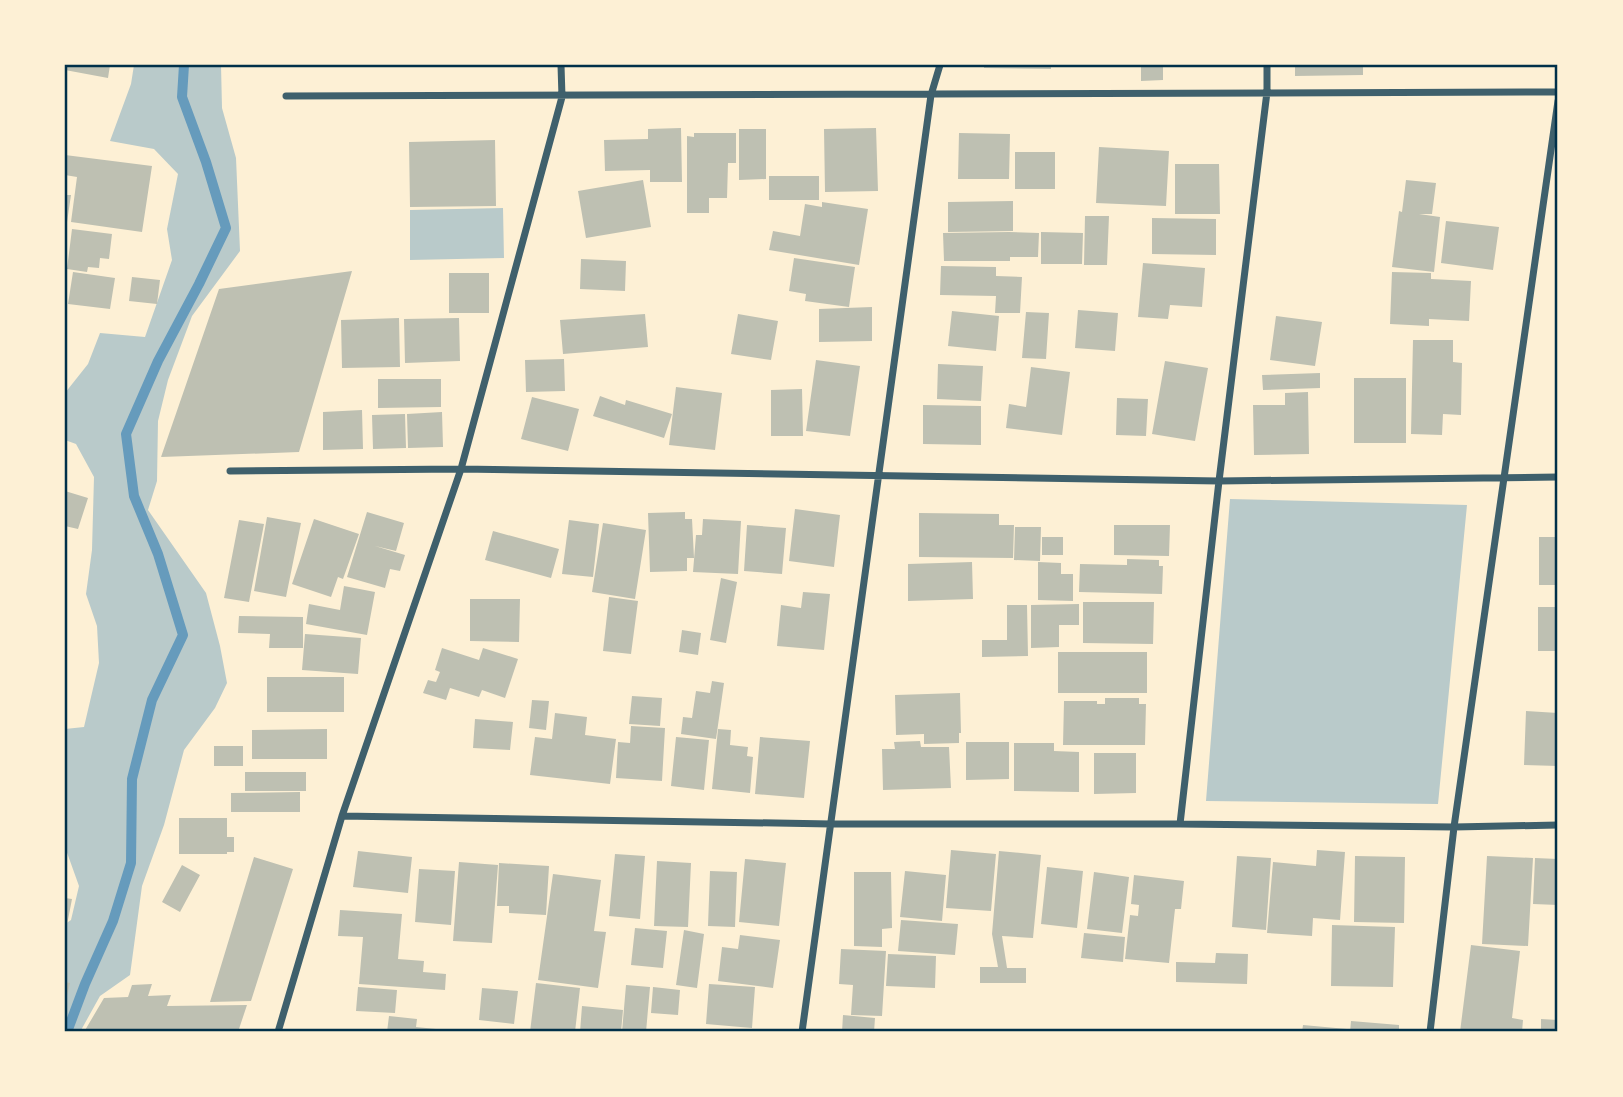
<svg xmlns="http://www.w3.org/2000/svg" width="1623" height="1097" viewBox="0 0 1623 1097" font-family="'Noto Sans',sans-serif">
	<style>
		.green { fill: #b9caca }
		.lines { fill: none; stroke-linecap: round; stroke-linejoin: round }
		.stream { stroke: #669bbc; stroke-width: 10 }
		.building { fill: #bec0b2 }
		.minor { stroke: #3f606c; stroke-width: 7 }
		.neatline { fill: none; stroke: #003049; stroke-width: 2.5 }
	</style>
	<rect width="100%" height="100%" fill="#fdf0d5"/>
	<!-- green -->
	<path class="green" d="M134,65h87l1,43 14,50 4,93 -48,65 -24,64 -10,41 -1,60 -9,29 58,83 14,53 7,37 -12,25 -31,42 -20,75 -22,61 -12,89 -30,21 -20,36h-15v-108l6,-4 8,-34 -14,-39v-118l19,-2 15,-64 -2,-37 -11,-32 6,-44 2,-73 -18,-33 -11,-4v-47l23,-29 12,-31 45,4 27,-77 -5,-31 11,-55 -24,-25 -44,-8 21,-57z
		M503,208l1,50 -94,2v-50z
		M1230,499l237,6 -29,299 -232,-3z"/>
	<g class="lines">
		<!-- stream -->
		<path class="stream" d="M67,1032l18,-48 28,-63 18,-58 1,-84 20,-79 31,-65 -25,-81 -24,-58 -8,-62 32,-73 41,-77 27,-56 -20,-66 -24,-65 2,-32"/>
	</g>
	<!-- building -->
	<path class="building" d="M65,65h45l-2,13 -43,-8z
		M984,65h67v4l-67,-1z
		M1141,65h22v15l-22,1z
		M1295,65h68v10l-68,1z
		M681,128l1,54h-32v-12l-45,1 -1,-31 44,-1v-10z
		M876,128l2,63 -53,1 -1,-63z
		M739,129h27v50l-27,1z
		M694,133h42v30h-8l-1,35h-18v15h-22v-77l7,1z
		M959,133l51,1 -1,45h-51z
		M495,140l1,66 -86,1 -1,-65z
		M1099,147l70,4 -3,55 -70,-3z
		M1015,152h40v37h-40z
		M65,155l87,11 -10,66 -71,-10 6,-45 -12,-2z
		M1175,164h44l1,50h-45z
		M769,176h50v24h-50z
		M643,180l8,47 -65,11 -8,-47z
		M1406,180l30,3 -4,31h-13l21,3 -6,55 -42,-5 7,-56 3,1z
		M65,195h6l-5,34h-1z
		M1013,201v30l-65,1v-30z
		M822,202l46,7 -9,56 -90,-15 4,-19 27,5 5,-32 17,3z
		M1085,216h24l-2,49h-23z
		M1152,218l64,1v36l-64,-1z
		M1446,221l53,6 -6,43 -52,-7z
		M72,229l40,5 -3,25 -9,-1 -1,10 -11,-1 -1,5 -20,-3z
		M1009,232l30,1 -1,24h-28v4h-66l-1,-28z
		M1041,232l42,1 -1,31h-41z
		M794,258l61,9 -6,40 -44,-6 1,-7 -17,-3z
		M581,259l45,2 -1,30 -45,-2z
		M1143,263l62,5 -3,39 -32,-2 -2,14 -30,-2z
		M941,266l55,1v9l26,1 -2,36h-25l1,-17 -56,-1z
		M352,271l-53,181 -138,5 58,-168z
		M73,272l42,6 -5,31 -42,-5z
		M1392,272l39,1v6l40,2 -2,40 -40,-2v7l-39,-2z
		M449,273h40v40h-40z
		M132,277l28,3 -3,24 -28,-3z
		M872,307v34l-53,1v-33z
		M1078,310l40,3 -3,38 -40,-3z
		M952,311l47,5 -3,35 -48,-5z
		M1026,312l23,1 -3,46 -24,-1z
		M645,314l3,33 -85,7 -3,-34z
		M738,314l40,7 -7,39 -40,-6z
		M1276,316l46,6 -7,44 -45,-6z
		M399,318l1,49 -58,1 -1,-48z
		M459,318l1,43 -55,2 -1,-44z
		M1413,340h40v22l9,1 -1,52 -18,-1 -1,21 -31,-1z
		M564,359l1,32 -39,1 -1,-32z
		M816,360l44,6 -10,70 -44,-5z
		M1165,361l43,7 -13,73 -43,-7z
		M938,364l45,2 -2,35 -44,-2z
		M1031,367l39,5 -8,63 -56,-7 3,-24 17,3z
		M1320,373v15l-57,2 -1,-15z
		M1354,378h52v65h-52z
		M378,379h63v28l-63,1z
		M676,387l46,6 -7,57 -46,-5z
		M802,389l1,47h-32v-46z
		M1308,392l1,62 -55,1 -1,-50h32v-12z
		M600,396l25,9 1,-5 46,14 -8,24 -71,-22z
		M532,397l47,12 -11,42 -47,-12z
		M1117,398l31,1 -2,37 -30,-1z
		M923,405l58,1v39l-58,-1z
		M362,410l1,39 -40,1v-38z
		M442,412l1,35 -35,1 -1,-34z
		M405,414l1,34 -33,1 -1,-34z
		M65,491l23,7 -10,31 -13,-3z
		M795,509l45,6 -6,52 -45,-6z
		M367,512l37,11 -8,28 -21,-5 30,9 -5,16 -10,-2 -5,19 -38,-11z
		M685,512v7h7l2,39h-7v13l-37,1 -2,-59z
		M919,513l80,1v11h15l-1,33 -94,-1z
		M267,517l34,6 -15,74 -32,-6z
		M314,519l45,15 -16,45 -5,-2 -7,20 -39,-13z
		M703,519l38,2 -3,53 -45,-2 3,-37h6z
		M239,520l25,4 -15,78 -25,-4z
		M569,520l30,4 -6,53 -31,-3z
		M603,523l43,7 -11,69 -43,-7z
		M747,525l39,3 -4,46 -38,-3z
		M1114,525h56l-1,31 -55,-1z
		M1015,527h26l-1,34 -26,-1z
		M493,531l66,18 -8,29 -66,-18z
		M1042,537h21v18h-21z
		M1539,537h19v48h-19z
		M1127,559l32,1v6h4l-1,28 -83,-2 1,-28 47,1z
		M972,562l1,37 -65,2v-37z
		M1038,562l23,1v11h12v27l-35,-1z
		M721,578l16,4 -11,61 -16,-3z
		M344,586l31,6 -8,43 -61,-11 3,-20 31,6z
		M803,592l27,2 -6,56 -47,-4 4,-41 20,3z
		M609,597l29,4 -7,53 -28,-3z
		M470,599h50l-1,43 -49,-1z
		M1083,602h71l-1,42 -70,-1z
		M1079,604v21h-20v22l-28,1v-43z
		M1007,605h20l1,51 -46,1v-17h25z
		M1538,607h20v44h-20z
		M239,616l64,1v31h-34l1,-14 -32,-1z
		M682,630l19,3 -3,22 -19,-3z
		M305,634l56,4 -3,36 -56,-4z
		M442,648l37,12 4,-12 35,11 -13,39 -23,-8 -3,7 -29,-9 -4,12 -23,-7 5,-13 8,2 4,-10 -5,-2z
		M1058,652h89v41h-89z
		M267,677h77v35h-77z
		M712,681l12,2 -8,56 -35,-5 2,-17 9,1 4,-27 14,2z
		M960,693l1,40h-2v10l-35,1v-10l-28,1 -1,-40z
		M632,696l30,2 -2,28 -31,-2z
		M1105,698h34v6h7l-1,41h-82l1,-44h33v3h8z
		M532,700l17,1 -3,29 -17,-2z
		M1526,711l32,2v53l-34,-1z
		M555,713l32,4 -2,18 31,4 -6,45 -80,-9 5,-38 17,2z
		M475,719l38,3 -3,28 -37,-2z
		M631,726l34,2 -3,53 -46,-3 2,-36 12,1z
		M327,729v30h-75v-29z
		M718,729l13,1 -1,15 18,2 -1,9 6,1 -3,36 -38,-4z
		M676,737l33,3 -5,50 -33,-4z
		M760,737l50,4 -6,57 -49,-4z
		M920,741l1,6h28l2,41 -68,2 -1,-41h13l-1,-7z
		M966,742h43v37l-43,1z
		M1014,743h40v8l25,1v40l-65,-1z
		M214,746h29v20h-29z
		M1094,753h42v40l-42,1z
		M245,772h61v19h-61z
		M300,792v20h-69v-19z
		M179,818h48v19h7v15h-7v2h-48z
		M951,850l45,4 -5,57 -45,-3z
		M1317,850l28,2 -5,68 -27,-2 -1,18 -45,-3 6,-71 43,4z
		M358,851l54,6 -4,36 -55,-6z
		M999,851l42,4 -8,83 -31,-2 5,32h19v15h-46v-16h18l-6,-33z
		M615,854l30,2 -5,63 -31,-3z
		M1237,856l34,2 -5,72 -34,-3z
		M1355,856l50,1 -1,66 -50,-1z
		M1487,856l46,2 -5,88 -46,-2z
		M254,857l39,12 -42,132 -41,1z
		M1535,858l23,1v46l-25,-1z
		M745,859l41,4 -7,63 -40,-4z
		M657,861l34,2 -3,64 -34,-1z
		M459,862l39,3 -6,78 -39,-2z
		M499,863l50,3 -3,49 -37,-2v-7h-12z
		M182,865l18,10 -20,37 -18,-10z
		M1047,867l36,4 -6,57 -36,-4z
		M419,869l36,2 -4,54 -36,-3z
		M710,871l27,1 -2,55 -27,-1z
		M905,871l41,4 -4,46 -42,-4z
		M854,872h37l1,56 -10,1v18l-28,-1z
		M1094,872l35,5 -7,56 -35,-4z
		M553,874l48,6 -7,51 12,1 -8,56 -60,-8z
		M1134,875l50,6 -3,28h-6l-6,54 -44,-4 5,-44 8,1 1,-11 -8,-1z
		M65,898l7,1 -6,31h-1z
		M340,910l62,4 -4,45 26,2 -1,11 23,2 -1,16 -86,-6 4,-47 -25,-1z
		M901,920l57,4 -3,31 -57,-4z
		M1332,925l63,2 -2,60 -62,-1z
		M635,928l32,3 -4,37 -32,-3z
		M684,930l20,4 -7,54 -21,-3z
		M1084,933l41,4 -2,25 -42,-4z
		M740,935l40,5 -7,48 -55,-7 4,-34 16,2z
		M1471,945l49,6 -8,67 11,2 -1,12h-62z
		M841,949l45,2 -4,65 -31,-1 2,-30 -14,-1z
		M1216,953l32,1 -1,30 -71,-2v-20l39,1z
		M888,954l48,2 -1,32 -49,-2z
		M65,982l5,1 -4,17h-1z
		M536,983l44,5 -5,44h-45z
		M152,984l-4,12 23,-1 -4,11 80,-1 -9,27h-154l20,-34 24,-1 4,-12z
		M709,984l46,3 -3,41 -46,-4z
		M626,985l24,2 -4,45h-24z
		M358,987l39,3 -2,23 -39,-2z
		M653,987l27,3 -2,25 -27,-2z
		M482,988l36,3 -4,33 -35,-4z
		M582,1006l41,4 -2,22h-41z
		M843,1015l32,3 -1,14h-32z
		M389,1016l28,3 -1,8 20,2v3h-49z
		M1541,1019l17,1v12h-17z
		M1351,1021l48,4v7h-49z
		M1303,1025l44,4v3h-45z"/>
	<g class="lines">
		<!-- minor -->
		<path class="minor" d="M286,96l1272,-4
			M230,471l231,-2 758,12 339,-4
			M342,816l489,8h349l274,3 104,-2
			M1180,824l39,-343 48,-389v-27
			M278,1032l64,-216 119,-347 101,-372 -1,-32
			M802,1032l129,-937 9,-30
			M1430,1032l24,-205 104,-726"/>
	</g>
	<!-- border -->
	<rect width="1623" height="1097" fill="none" stroke="#fdf0d5" stroke-width="133"/>
	<rect x="66" y="66" width="1490" height="964" class="neatline"/>
</svg>
